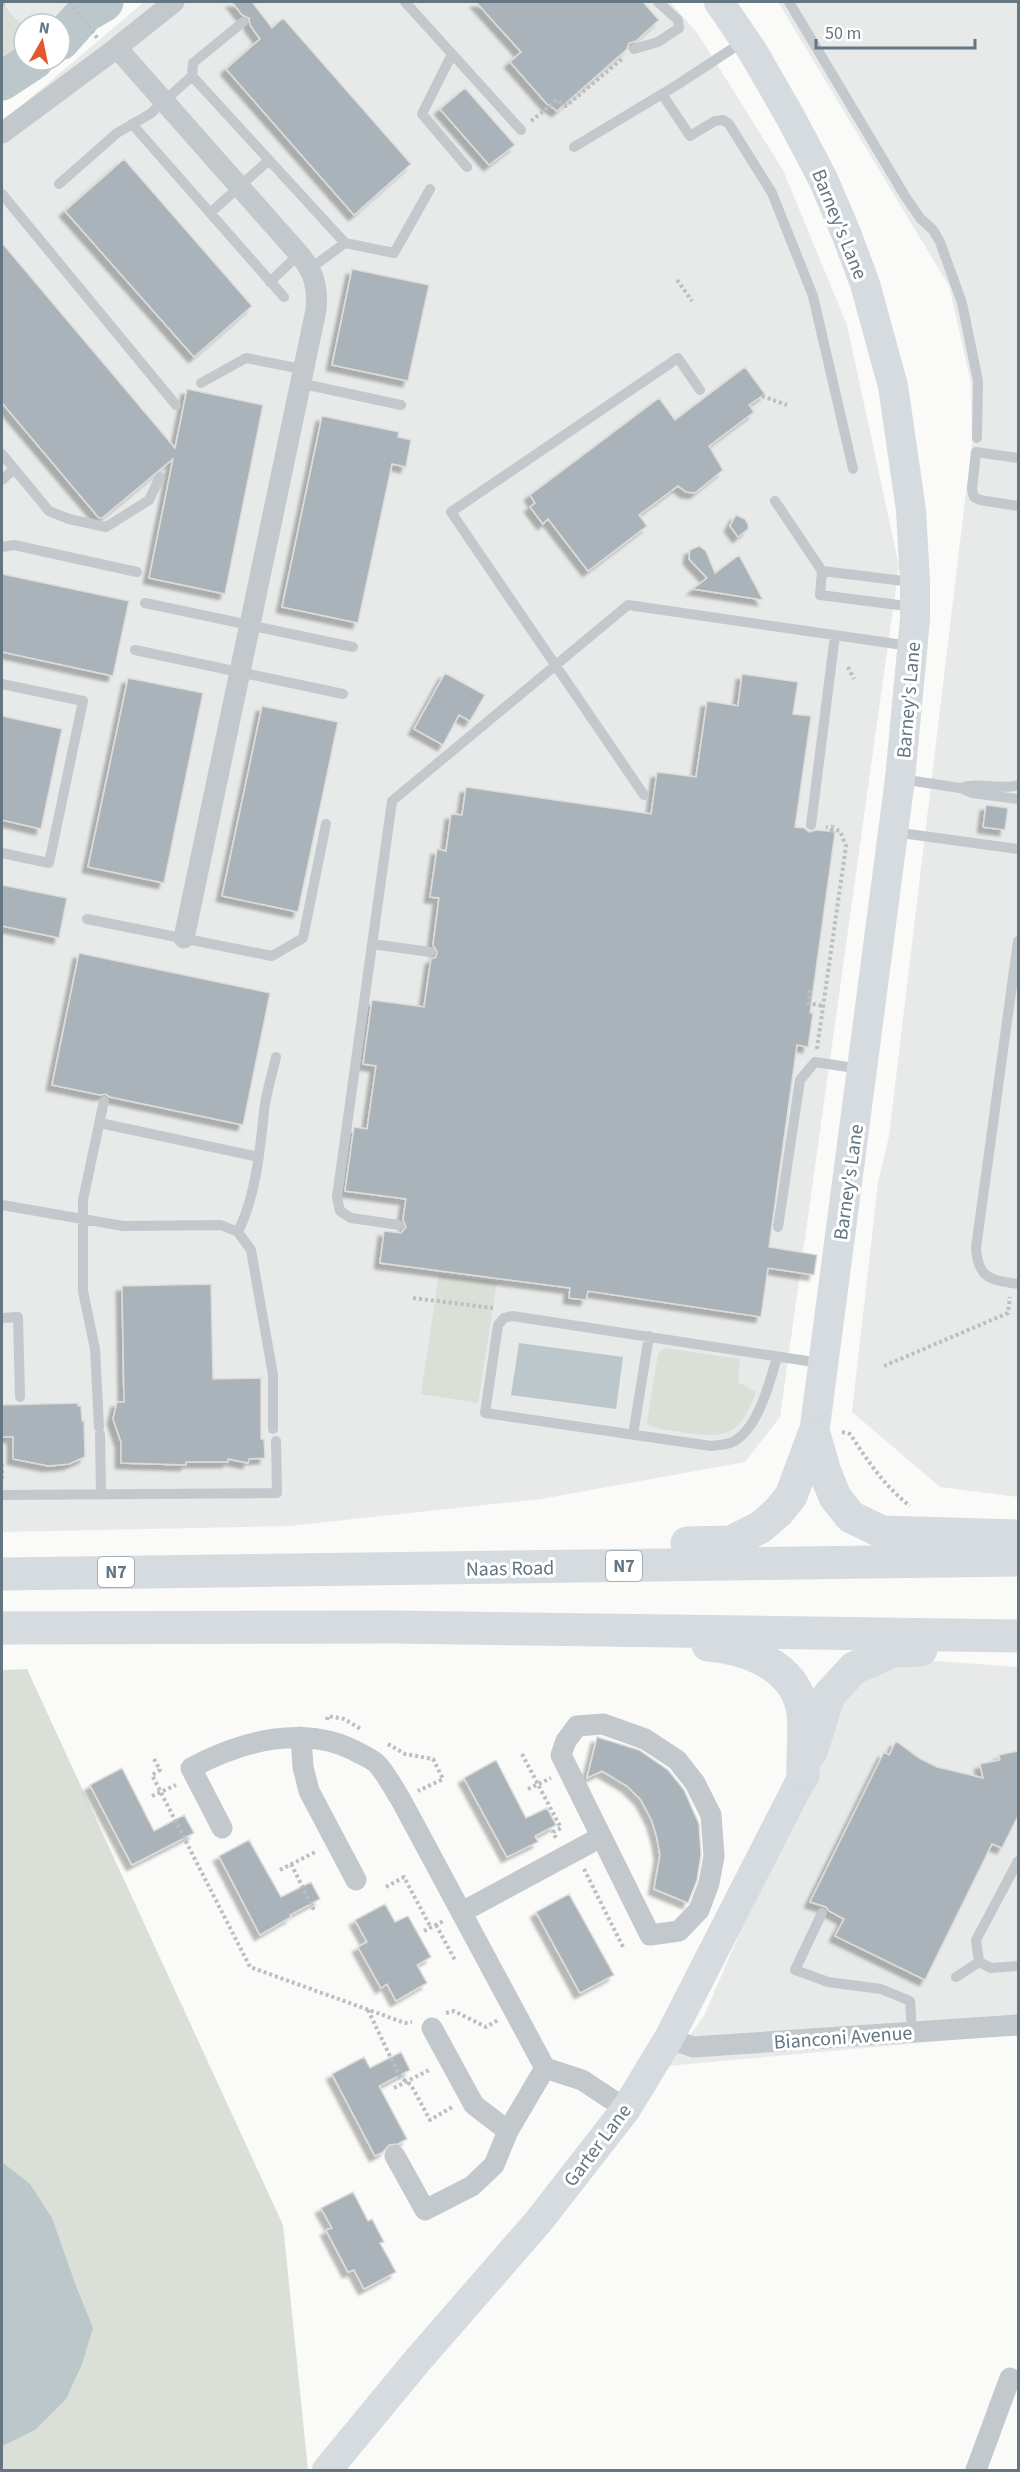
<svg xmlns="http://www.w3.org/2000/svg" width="1020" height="2472" viewBox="0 0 1020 2472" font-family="'Source Sans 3',sans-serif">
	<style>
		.built { fill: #e8e9e9 }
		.green { fill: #dadfd7 }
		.water { fill: #bbc7cb }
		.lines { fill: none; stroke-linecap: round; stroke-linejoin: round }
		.river { stroke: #bbc7cb; stroke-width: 39 }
		.building { fill: #aab3b9; stroke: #dcdcda; stroke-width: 1.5; filter: url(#shadow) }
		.path { stroke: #bbbfc2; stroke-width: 4; stroke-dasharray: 3 3; stroke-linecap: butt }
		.lane { stroke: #c3c8cc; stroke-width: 10 }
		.street { stroke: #c3c8cc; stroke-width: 21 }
		.secondary { stroke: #d6dbdf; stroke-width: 30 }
		.highway { stroke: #d6dbdf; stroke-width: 33 }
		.labels { text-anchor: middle; stroke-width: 6; stroke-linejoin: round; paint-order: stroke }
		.shield { fill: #fff; stroke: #939fa8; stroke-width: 1.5 }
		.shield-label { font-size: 18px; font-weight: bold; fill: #657683 }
		.street-label { font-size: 20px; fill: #657683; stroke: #fff }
	</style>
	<defs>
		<filter id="shadow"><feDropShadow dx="-5.5" dy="5.5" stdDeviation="1.5" flood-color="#0004"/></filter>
	</defs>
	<rect width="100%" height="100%" fill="#fafaf8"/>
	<!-- built -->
	<path class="built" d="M3,2h81l-30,22h-30v4z
		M144,2h526l28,32 85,136 64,155 52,241 -119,851 -35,45 -204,37 -252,27 -287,6v-1410z
		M778,2h240v1495l-78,-10 -88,-75 26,-230 11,-46 83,-694 -1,-59 -22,-97z
		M938,1661l80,6v367l-351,32 37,-50 150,-348z"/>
	<!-- green -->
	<path class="green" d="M2,2l22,26v32h18l1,4 -41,28z
		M439,1274l58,8 -19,121 -57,-9z
		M665,1348l75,11 -2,23 18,10c-17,45 -30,47 -75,40 -10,-2 -23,-2 -32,-7l-2,-3 11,-68z
		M27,1669l256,556 25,245h-306v-800z"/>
	<!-- water -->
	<path class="water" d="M519,1343l104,14 -7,52 -105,-14z
		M2,2162l28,22 22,34 24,68 17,42 -11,36 -16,35 -31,31 -33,16z"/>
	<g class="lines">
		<!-- river -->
		<path class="river" d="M60,41l25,-28 19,-11
			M2,81l32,-21"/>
	</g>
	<!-- building -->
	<path class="building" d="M232,2h20l20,26 11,-10 128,146 -57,51 -128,-146 34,-30 -10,-14 -1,-7 -7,-3z
		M476,2h167l16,18 -23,21 -7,2 -2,6 -70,62 -11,-8 -36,-41 11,-10z
		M465,88l50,57 -26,20 -49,-56z
		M124,159l128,147 -58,51 -129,-146z
		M2,243l173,205 12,-59 76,16 -38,189 -76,-16 24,-119 -71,59h-3l-97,-115z
		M352,269l77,16 -21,96 -76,-16z
		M745,367l20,27 -16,11 5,7 -45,34 14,24 -28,23 -9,-1 -8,-6 -39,29 8,11 -59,45 -40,-52 -5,5 -13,-17 5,-4 -5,-8 129,-97 16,22z
		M322,416l77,16 -1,5 13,3 -5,27 -14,-3 -34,159 -76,-16z
		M736,515l9,4 3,5v5l-10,8 -8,-11z
		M699,546l7,5 9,22 24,-18 24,45 -70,-11 14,-11 -18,-19 1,-9z
		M2,574l127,27 -16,75 -111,-24z
		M445,673l40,22 -15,26 -11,-6 -16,30 -29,-16z
		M742,674l56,8 -5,32 18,2 -16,111 9,1 5,4 8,-2 18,2 -25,181h3l-5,34 -11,-2 -28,202 48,8 -3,20 -46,-7 -7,49 -173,-26 -2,9 -17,-2 1,-10 -190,-25 4,-32 17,2 5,-6 -3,-8 3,-20 -61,-8 9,-64 13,2 9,-63 -13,-2 9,-64 52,7 7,-48 5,-2 1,-5 -4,-7 6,-47 -9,-1 7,-48 9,2 5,-37 11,1 4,-28 185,27 6,-42 39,5 11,-76 31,5z
		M128,678l75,15 -39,190 -76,-16z
		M262,706l76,16 -40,190 -76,-16z
		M2,716l60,13 -21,100 -39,-9z
		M986,805l22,3 -3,22 -22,-3z
		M2,885l65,13 -8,40 -57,-12z
		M79,953l191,40 -27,132 -133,-28 -5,-3 -5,1 -48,-10z
		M211,1284l2,95 48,-1v61h3l1,19 -16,1 -1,4 -20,-4v3h-42v3l-65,-2v-21l-8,-23 4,-17h7l-2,-116z
		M78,1403v3h3l1,15h2l1,36 -16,7 -20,2 -36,-7v-22h-11v-32z
		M597,1737l42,13 29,20 16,20 15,34 2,31 -4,25 -9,23 -34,-14 6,-34 -3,-17 -5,-17 -11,-21 -14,-14 -25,-15 -15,7z
		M896,1741l23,17 18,9 46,11 -3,-14 20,-4 -1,-5 19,-4v65l-16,32 -10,-4 -67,136 -90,-44 9,-17 -15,-8 -3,-4 -16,-5 74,-150 5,3z
		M496,1760l30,58 21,-10 9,17 -21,11 3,6 -31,15 -43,-79z
		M122,1768l32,63 30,-16 10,18 -62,32 -42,-80z
		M249,1840l32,57 30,-15 9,17 -30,16 1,2 -31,18 -41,-79z
		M569,1894l45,81 -34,18 -44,-81z
		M385,1904l10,18 13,-6 23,41 -14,8 10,18 -31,18 -9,-17 -6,4 -23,-41 9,-5 -12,-22z
		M401,2052l9,18 -31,16 28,53 -9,5 -9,1 -6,7 -8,4 -43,-82 32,-17 6,11z
		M353,2192l15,29 4,-2 12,23 -4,1 16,29 -32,17 -10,-19 -6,2 -22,-42 6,-2 -11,-20z"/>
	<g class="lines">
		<!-- path -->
		<path class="path" d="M70,2l28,37
			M2,5l3,-3
			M531,121l26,-21 9,6 56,-47
			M677,280l15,21
			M762,396l25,9
			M848,667l6,12
			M831,832l2,-7
			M810,990l-2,13 15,3
			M817,1049l29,-203 -6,-15 -14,-4
			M413,1298l80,10
			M884,1366l124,-53 2,-16
			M842,1432l8,2c18,27 34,52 60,72
			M2,1464v18
			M327,1720l1,-4 16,3 17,10
			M388,1744l17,10 28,5 10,20 -25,12
			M522,1754l39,74 -8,4 4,8
			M154,1759l6,11 -8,5 98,192 155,56 7,-1
			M528,1789l23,-11
			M152,1796l24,-11
			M291,1864l24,48
			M584,1869l39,78
			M280,1870l37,-19
			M386,1887l18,-10 27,51
			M436,1925l20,37
			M424,1931l21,-11
			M368,2010l32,67 11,8 19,35 24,-14
			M446,2013l8,-2 32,16 12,-7
			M394,2088l37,-19"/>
		<!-- lane -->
		<path class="lane" d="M405,2l116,128
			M789,2l116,194 15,22 13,12 7,12 22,61 16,78 -1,57
			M243,22l-50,41 -1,13 153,167 49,10 36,-64
			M634,49l24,-7 21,-14 -1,-8 -20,-18
			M452,54l-30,60 45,53
			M662,94l28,42 25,-15 8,-1 6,4 43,69 41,103 40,173
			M132,124l152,173
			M574,147l103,-62 67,-44
			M59,184l58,-51 33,-19 42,-38
			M2,194l174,211
			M210,213l59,-53
			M311,268l34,-25
			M270,282l29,-28
			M201,383l45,-25 56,11
			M299,383l102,22
			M2,454l47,57 20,8 37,8 43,-27 11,-23
			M1018,458l-42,-6 -4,37 2,8 6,3 38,6
			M2,480l12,-11
			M775,501l47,70
			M2,547l12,-2 123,27
			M912,582l-90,-11 -2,24 94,12
			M145,603l208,44
			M135,650l208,44
			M2,684l81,17 -34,162 -47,-10
			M901,779l59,9 12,5 46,6
			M960,788c20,-7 39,3 58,-3
			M644,795l-193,-283 227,-154 22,32
			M811,825l24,-190
			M894,832l124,17
			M87,919l185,37 31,-18 23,-114
			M1018,941l-42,307c2,31 15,32 42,36
			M372,944l58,8
			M100,1123l159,34
			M2,1205l121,21 98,-1 17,7 13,18 22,125v54
			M399,1225l-48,-7 -11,-7 -3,-14 55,-396 236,-196 282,41
			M778,1227l22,-147 15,-18 46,7
			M238,1232c18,-37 22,-81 26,-121 2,-18 8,-36 12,-54
			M2,1318l16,-1 2,80
			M777,1357c-7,25 -20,76 -47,86 -6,2 -12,2 -19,3l-226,-33 13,-88 6,-7 8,-2 308,47
			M99,1427l-4,-78 -12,-58v-91l21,-99
			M100,1434l1,61
			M633,1435l16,-99
			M2,1495l275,-2 -1,-52
			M1018,1861l-42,79 3,22 12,6 27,-2
			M822,1913l-27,57 33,12 53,7 29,12 2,31
			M956,1977l23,-15"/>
		<!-- street -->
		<path class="street" d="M117,48l182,206c15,18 19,32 17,56l-132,628
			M2,133l108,-80 64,-51
			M603,1724l42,15 32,21 18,23 16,32 3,41 -5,27 -10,27 -20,21 -29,4 -89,-180 5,-14 11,-15z
			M301,1737l2,30 6,24 47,89
			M222,1828l-31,-60c50,-27 115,-45 168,-15 6,3 15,7 19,12 9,10 16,24 23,35l144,268 37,12 44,29
			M462,1912l139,-75
			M432,2028l42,77 34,26
			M669,2038l24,9 325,-22
			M395,2156l30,54 47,-24 22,-21 14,-34 37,-63
			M976,2470l34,-92"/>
		<!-- secondary -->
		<path class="secondary" d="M719,2l34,50 39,68 31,59 23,54 19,51 28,102 18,124 4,72v37l-15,160 -86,655
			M327,2470l90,-109 121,-139 88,-113 43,-71 134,-262"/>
		<!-- highway -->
		<path class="highway" d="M814,1434l11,38 10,25 16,20 31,15 136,4
			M687,1543l44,-1 30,-15 17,-15 13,-16 23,-62
			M2,1574l1016,-14
			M2,1628l393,-1 623,9
			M708,1645c38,3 84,19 94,62 4,17 0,50 1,69
			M811,1752l18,-57 25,-27 39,-17 28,-1"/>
	</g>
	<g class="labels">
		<!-- shield labels -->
		<g class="shield">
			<rect x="606" y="1551" width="36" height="30" rx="4.5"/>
			<rect x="98" y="1557" width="36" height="30" rx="4.5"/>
		</g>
		<g class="shield-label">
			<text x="624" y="1572">N7</text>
			<text x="116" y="1578">N7</text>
		</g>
		<!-- street labels -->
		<g class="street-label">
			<text transform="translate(840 224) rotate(68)" y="7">Barney's Lane</text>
			<text transform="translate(908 700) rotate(-85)" y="7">Barney's Lane</text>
			<text transform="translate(848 1182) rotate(-82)" y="7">Barney's Lane</text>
			<text transform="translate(510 1568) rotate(-1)" y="7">Naas Road</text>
			<text transform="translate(843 2037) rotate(-4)" y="7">Bianconi Avenue</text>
			<text transform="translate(597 2145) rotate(-53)" y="7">Garter Lane</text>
		</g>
	</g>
	<!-- border -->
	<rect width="1020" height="2472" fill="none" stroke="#657683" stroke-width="6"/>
	<!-- north arrow -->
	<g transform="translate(42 42) rotate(9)"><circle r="28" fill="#ffffff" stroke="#c1c8cd" stroke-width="1.5"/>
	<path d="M0-4.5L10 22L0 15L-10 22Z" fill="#e4572e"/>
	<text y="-9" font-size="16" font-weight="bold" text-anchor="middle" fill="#657683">N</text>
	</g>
	<!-- scale -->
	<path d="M816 39v9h159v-9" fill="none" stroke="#657683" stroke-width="3"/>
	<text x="825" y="39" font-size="18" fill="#657683" stroke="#ffffff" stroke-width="4.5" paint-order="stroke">50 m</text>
</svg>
